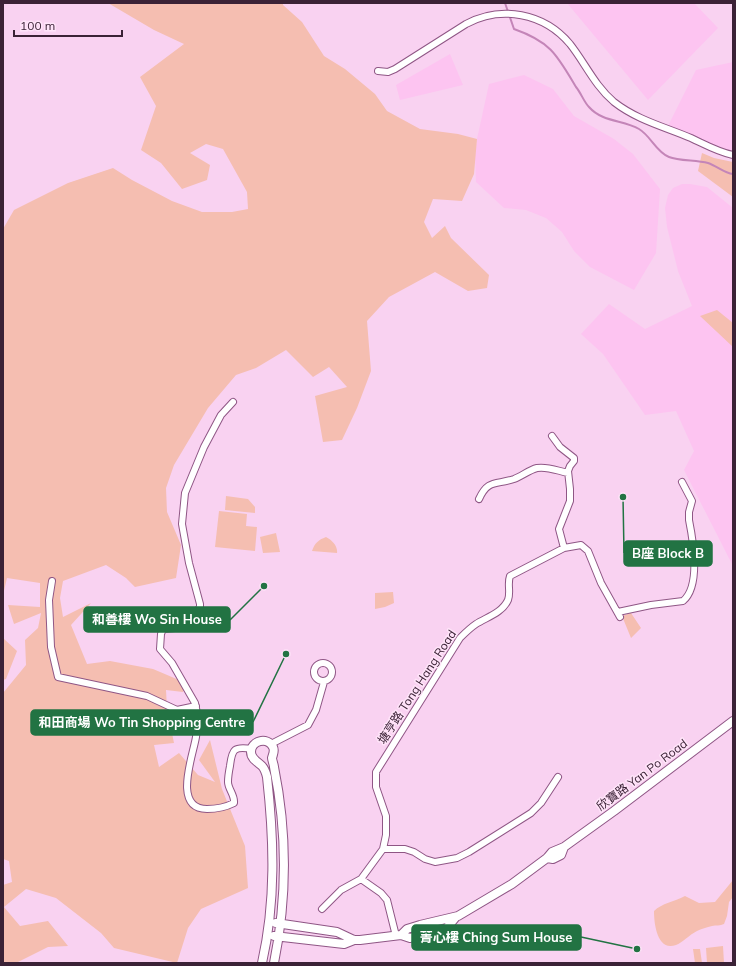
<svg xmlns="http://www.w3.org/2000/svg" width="736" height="966" viewBox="0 0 736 966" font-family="Mulish,'Noto Sans TC',sans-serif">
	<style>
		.built { fill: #fdc4f1 }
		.green { fill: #f5beb1 }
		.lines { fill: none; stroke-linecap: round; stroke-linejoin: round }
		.stream { stroke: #c485b8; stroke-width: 2 }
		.street-casing { stroke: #8f5685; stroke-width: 8 }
		.secondary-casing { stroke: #8f5685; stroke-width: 10 }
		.street { stroke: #fff; stroke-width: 6 }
		.secondary { stroke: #fff; stroke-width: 8 }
		.labels { text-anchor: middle; stroke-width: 3; stroke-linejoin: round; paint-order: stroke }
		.street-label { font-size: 12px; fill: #3b2236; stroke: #ffe4f9 }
		.leader { fill: none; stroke: #227343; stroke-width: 1.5 }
		.callout-dot { fill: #227343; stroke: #ffe4f9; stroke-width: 1.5 }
		.callout { fill: #227343; stroke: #227343; stroke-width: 1.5 }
		.callout-label { font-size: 13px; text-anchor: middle; font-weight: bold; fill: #fff }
	</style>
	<rect width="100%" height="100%" fill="#f9d2f1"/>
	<!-- built -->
	<path class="built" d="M567,3h127l24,25 -70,72z
		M450,54l13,31 -63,15 -4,-15z
		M733,62v89l-11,-3 -54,-22 28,-56z
		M524,75l29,14 21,27 40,23 19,15 27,35 -4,64 -22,37 -44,-23 -16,-16 -12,-19 -16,-14 -20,-8 -22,-2 -28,-26 -1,-27 2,-16 12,-55z
		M682,184h8l17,3 26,21v358l-49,-96 10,-19 -18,-40 -31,4 -42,-61 -22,-20 28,-30 36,25 47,-23 -14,-35 -11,-44 -2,-19 3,-13 5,-7z"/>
	<!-- green -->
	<path class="green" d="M108,3h175v2l19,17 22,34 21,13 30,25 12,17 33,18 38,5 19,5 -3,35 -12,27 -29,-2 -9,23 8,16 13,-12 6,12 38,37 -2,13 -19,3 -33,-19 -46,25 -22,24 4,50 -14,37 -15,32 -19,2 -8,-46 32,-9 -18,-20 -16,10 -27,-27 -30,18 -20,7 -28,33 -34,57 -8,23 1,24 14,33 -5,33 -41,9 -9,-9 -20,-13 -43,16 -3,17 3,19 28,-14 -20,22 16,39 23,-3 43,8 33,14 -3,9 -17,-2 1,18 7,35 -20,2 5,22 20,-14 19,22 17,7 -16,-22 11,-20 12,49 23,57 3,42 -47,21 -13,19 -11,35 -63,-15 -13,-15 -45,-35 -30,-9 -22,18 16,19 28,-5 20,25 -20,1 -32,16h-13v-78l9,-3 -3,-21 -6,-2v-166l23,-28 -1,-25 13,-12 3,-15 -27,11 -6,-19 32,2v-24l-33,-5 -4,17v-366l11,-19 54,-27 45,-15 19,12 40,21 30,11h30l16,-3 -1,-17 -24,-43 -17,-5 -16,9 20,12 -3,15 -25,9 -21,-26 -20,-13 15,-44 -16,-29 44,-33 -30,-14z
		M702,153l12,5 19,4v35l-35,-26z
		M717,310l16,13v24l-33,-31z
		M226,496l22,3 7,8v6l-30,-3z
		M219,511l28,3 -1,12 11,1 -2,24 -40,-4z
		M276,533l4,19 -17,1 -3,-16z
		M326,537c6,3 12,9 11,16l-25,-2c3,-8 6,-11 14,-14z
		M393,592l1,11 -9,4 -10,2v-16z
		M631,613l10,15 -10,10 -9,-22z
		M3,638l14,13 -11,28 -3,1z
		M733,880v17l-4,5 -2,14 -3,8c-4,2 -8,1 -12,2 -5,1 -11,3 -15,5 -8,4 -15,12 -21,14 -19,7 -22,-22 -22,-34 8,-8 20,-9 31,-15l14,7 16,-1z
		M723,946l1,17h-17l-1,-15z
		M693,949h7l2,14h-7z"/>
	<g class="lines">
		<!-- stream -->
		<path class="stream" d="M505,3l9,26c37,13 43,26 62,58 5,6 8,15 13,20 13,15 34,13 50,22 12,7 17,23 30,28 10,4 27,3 39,6 9,3 16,10 25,11"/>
		<defs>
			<path id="street" d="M378,71l10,1 7,-3 71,-45c35,-19 78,-11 104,20 15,19 25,42 44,58 23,18 51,25 77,36 13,6 27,14 42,17
				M233,402l-12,13 -17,32 -19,46 -3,31 7,39 11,41v3l-13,20 -24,2 -2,5 -1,15 12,14 23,40c3,11 3,22 1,34 -3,19 -24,72 11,72 9,0 19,-2 27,-6 1,-8 -6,-14 -6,-21 0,-6 1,-11 2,-16 2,-17 4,-20 22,-17
				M552,436l8,11 14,11v3l-4,5 -2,5 2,18v12l-11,28 5,19
				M479,499c9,-20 17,-14 35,-20 8,-3 15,-9 23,-11 10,-2 21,3 31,5
				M52,581l-3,19 2,47 7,30 89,19 30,14 19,-4
				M618,612l33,-7 32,-4c18,-15 10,-61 6,-81v-8l3,-11 -10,-19
				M314 672a9 9 0 1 1 18 0a9 9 0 1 1-18 0Z
				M271,744l37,-19 8,-15 8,-28
				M383,849h22l9,3 11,7 10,3 22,-4 12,-6 62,-39 10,-10 17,-26
				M361,879l20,14 6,7 9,36
				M322,909l19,-19 20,-11 22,-30 3,-14v-19l-10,-29v-15l84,-134c5,-5 10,-10 16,-14 11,-7 26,-11 32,-24 3,-8 -1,-16 2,-24l54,-28 17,-3 7,6 13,32 19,34"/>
			<path id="secondary" d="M547,858l6,1 8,-4 3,-8
				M276,923l61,9 17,8h6l41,-5 9,3 13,-4 12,-1 11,-4 9,-11
				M401,935l6,-6 13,-4 38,-9 54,-32 35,-26 5,-6 12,-5 50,-36 119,-90
				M274,936l70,8 10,-4
				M262,963c14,-62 12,-123 5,-186 -1,-4 -2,-8 -5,-11 -4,-4 -11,-7 -11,-14 0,-11 16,-16 22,-5 2,4 0,7 -1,11 0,2 2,7 2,9 13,64 13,132 0,196"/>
		</defs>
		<!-- street casing -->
		<use href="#street" class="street-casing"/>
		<!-- secondary casing -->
		<use href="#secondary" class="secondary-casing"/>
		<!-- street -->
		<use href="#street" class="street"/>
		<!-- secondary -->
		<use href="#secondary" class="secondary"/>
	</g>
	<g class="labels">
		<!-- street labels -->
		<g class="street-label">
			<text transform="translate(417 687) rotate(-57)" y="4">塘亨路 Tong Hang Road</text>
			<text transform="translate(642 775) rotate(-37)" y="4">欣寶路 Yan Po Road</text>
		</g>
	</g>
	<!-- callouts -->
	<path class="leader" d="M623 497L624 553M264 586L230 620M286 654L253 722M637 949L581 937"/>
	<g class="callout-dot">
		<circle cx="623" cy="497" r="4"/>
		<circle cx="264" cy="586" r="4"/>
		<circle cx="286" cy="654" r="4"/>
		<circle cx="637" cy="949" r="4"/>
	</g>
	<g class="callout">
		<rect x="624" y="541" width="88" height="25" rx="4"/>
		<rect x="84" y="607" width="146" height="25" rx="4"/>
		<rect x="31" y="710" width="222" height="25" rx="4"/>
		<rect x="412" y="925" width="169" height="25" rx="4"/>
	</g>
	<g class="callout-label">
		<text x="668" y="558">B座 Block B</text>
		<text x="157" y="624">和善樓 Wo Sin House</text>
		<text x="142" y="727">和田商場 Wo Tin Shopping Centre</text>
		<text x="496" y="942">菁心樓 Ching Sum House</text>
	</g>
	<!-- border -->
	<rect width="736" height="966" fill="none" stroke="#3b2236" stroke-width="8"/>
	<!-- scale -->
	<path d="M14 30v6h108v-6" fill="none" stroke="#3b2236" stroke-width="2"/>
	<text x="20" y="30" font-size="12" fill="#3b2236" stroke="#ffe4f9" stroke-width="3" paint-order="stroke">100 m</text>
</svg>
